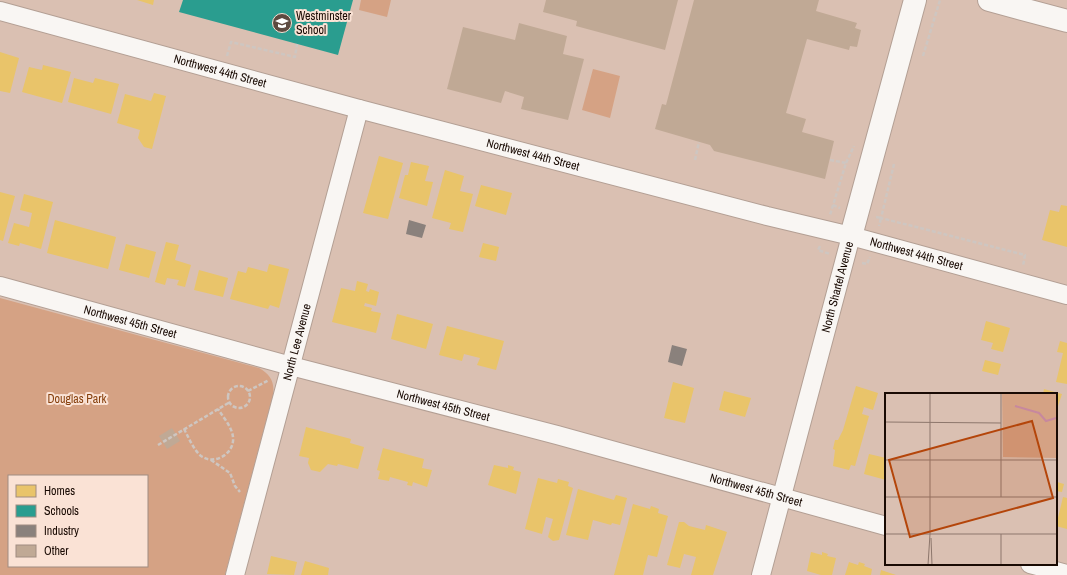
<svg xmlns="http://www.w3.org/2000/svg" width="1067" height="575" viewBox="0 0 1067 575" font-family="'Archivo Narrow',sans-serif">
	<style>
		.green { fill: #d5a284; fill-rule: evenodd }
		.homes { fill: #e9c46a }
		.schools { fill: #2a9d8f }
		.industry { fill: #8a817c }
		.building { fill: #c0a995 }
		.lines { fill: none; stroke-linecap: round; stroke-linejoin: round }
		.minor-casing { stroke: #b39f94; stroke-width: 20 }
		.tertiary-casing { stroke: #b39f94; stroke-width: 24 }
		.path { stroke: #cec6c1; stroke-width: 2.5; stroke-dasharray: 4 2; stroke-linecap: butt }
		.minor { stroke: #f9f6f3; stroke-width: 18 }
		.tertiary { stroke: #f9f6f3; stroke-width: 22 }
		.labels { text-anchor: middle; stroke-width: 4; stroke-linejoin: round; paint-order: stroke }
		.poi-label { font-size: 12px; fill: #190a03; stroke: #fae2d5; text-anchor: start }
		.street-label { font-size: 12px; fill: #190a03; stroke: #fae2d5 }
		.park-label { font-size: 12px; fill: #863f0c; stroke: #fae2d5 }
		.inset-river { fill: none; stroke: #c7889e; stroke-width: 2 }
		.inset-road { fill: none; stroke: #8d776c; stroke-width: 1 }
		.view { fill: #b4450a; fill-opacity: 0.15; stroke: #b4450a; stroke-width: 2 }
		.inset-edge { fill: none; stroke: #190a03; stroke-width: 2 }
	</style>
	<rect width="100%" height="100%" fill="#dac0b2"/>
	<!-- green -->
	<path class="green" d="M361,0h30l-4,17 -28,-7z
		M593,69l27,7 -10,42 -28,-8z
		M0,298l259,70c11,6 16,14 14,27l-48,180h-225zM9,476h138v90h-138z"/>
	<!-- homes -->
	<path class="homes" d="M137,0h17l-1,5z
		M0,52l19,6 -9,35 -10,-2z
		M43,65l28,7 -9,31 -40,-11 7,-25 13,3z
		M74,78l19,5 2,-5 24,6 -8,30 -43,-12z
		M154,93l12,3 -14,53 -8,-2 -6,-9 2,-8 -23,-7 8,-29 26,7z
		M379,156l24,7 -15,56 -25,-6z
		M411,162l18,4 -4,15 8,1 -6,24 -28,-8 6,-23h3z
		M445,170l19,6 -4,15 13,3 -10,38 -14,-3 2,-6 -19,-5z
		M481,185l31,8 -6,22 -31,-9z
		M0,192l15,4 -12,45 -3,-1z
		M24,194l29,8 -12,47 -21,-6 -1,3 -11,-3 6,-20 15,4 3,-14 -12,-3z
		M1061,205l6,1v41l-25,-7 8,-30 9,2z
		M55,220l61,17 -8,32 -61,-16z
		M166,242l13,3 -4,15 16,5 -6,22 -8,-2 2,-5 -12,-2 -2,7 -10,-3z
		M483,243l16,4 -3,14 -17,-4z
		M126,244l30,8 -7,26 -30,-8z
		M269,264l20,5 -10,39 -9,-3 -2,4 -38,-10 8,-28 8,2 2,-6 19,5z
		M199,270l29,8 -5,19 -29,-7z
		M357,281l11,3 -2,7 3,1 1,-3 9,3 -3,14 -11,-3 -1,3 8,2 -1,3 10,2 -5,20 -44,-11 9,-34 14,3z
		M397,314l36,10 -7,25 -35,-10z
		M986,321l24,7 -7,24 -12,-3 2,-6 -12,-3z
		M447,326l57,15 -8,29 -19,-5 3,-7 -16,-4 -2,7 -23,-6z
		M1060,341l7,2v41l-11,-2 7,-29 -6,-1z
		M985,360l16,4 -3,11 -16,-4z
		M673,382l21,6 -9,35 -21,-5z
		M856,386l22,7 -5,17 -9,-3 -2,7 7,2 -14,50 -4,-1 -2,5 -16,-4 2,-16 -2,-1 2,-9h3l5,-10z
		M1044,389l18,5 -5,15 -1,-15h-13z
		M724,391l27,7 -6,19 -26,-7z
		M306,427l45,12 -1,4 14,4 -6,22 -20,-5 -1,2 -9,-2 -8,8 -9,-2 -3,-7 1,-5 -10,-2z
		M383,448l41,11 -2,9 10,2 -5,17 -14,-5 -1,4 -5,-1 1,-3 -18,-5 -1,4 -11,-2 2,-8 -3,-1z
		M869,454l17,4v22l-22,-6z
		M494,465l14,3v-3l6,2 -1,3 8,2 -5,22 -28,-9z
		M538,478l19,5 1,-4 11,3 -1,4 5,2 -14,52 -6,1 -5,-4 5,-18 -7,-2 -4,17 -17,-5z
		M1057,482l7,2 -2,8 -6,-1z
		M578,489l36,11 2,-5 11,3 -7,27 -8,-2 -1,2 -18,-5 -5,20 -22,-5z
		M1063,497l4,1v31l-11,-3z
		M633,504l17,5 1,-3 8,3 -1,4 10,3 -11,41 -9,-2 -5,20h-29z
		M679,522h5l5,4 16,4 1,-5 21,7 -14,43h-22l5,-18 -12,-3 -4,14 -13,-3z
		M811,552l11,3v-3l6,2 -1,2 9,2 -4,17h-11l-14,-4z
		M271,556l26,6 -3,13 -27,-1z
		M305,561l24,7 -1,7h-27z
		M849,562l9,3 1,-3 6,2 -1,2 8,3 -1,6h-26z
		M881,570l15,5h-16z"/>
	<!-- schools -->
	<path class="schools" d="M183,0h170l-15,55 -159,-43z"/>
	<!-- industry -->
	<path class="industry" d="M409,220l17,5 -4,13 -16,-4z
		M672,345l15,4 -5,17 -14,-4z"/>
	<!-- building -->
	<path class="building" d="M546,0h132l-13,50 -89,-24 1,-5 -34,-9z
		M694,0h125l-3,11 41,12 -2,5 6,2 -4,17 -7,-1 -1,4 -42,-11 -21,74 20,6 -4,13 32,9 -9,38 -111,-28 -4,-6 -55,-16 7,-25 4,1z
		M519,23l48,13 -4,18 21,5 -16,61 -47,-11 3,-12 -19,-6 -4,12 -54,-14 16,-62 52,13z
		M172,428l8,13 -13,8 -8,-13z"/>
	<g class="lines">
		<defs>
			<g id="minor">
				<path id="s1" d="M0,11l359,98 408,107 84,20 216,59"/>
				<path id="s2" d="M0,286l291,80 266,69 329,91"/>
				<path d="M1030,564l37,10"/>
				<path id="s3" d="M235,575l124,-466"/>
				<path id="s4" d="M761,575l90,-339"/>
			</g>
			<path id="tertiary" d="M989,0l78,21
				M851,236l64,-236"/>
		</defs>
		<!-- minor casing -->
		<use href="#minor" class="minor-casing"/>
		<!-- tertiary casing -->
		<use href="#tertiary" class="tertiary-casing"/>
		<!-- path -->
		<path class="path" d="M227,56l4,-14 64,15 2,-13
			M923,56l17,-56
			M695,160l4,-18
			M830,160l16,3 -16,52
			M846,163l8,-17
			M894,164l-13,54 144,37 -2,11
			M833,205l7,3
			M876,217l5,1 -2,8
			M820,246l-2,4 12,4
			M862,263l5,1 3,-7
			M228 397a11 11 0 1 1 22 0a11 11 0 1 1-22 0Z
			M248,391l21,-11
			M184,429c5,9 9,20 17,27 14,10 34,-3 32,-19 -1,-10 -10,-20 -15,-28
			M158,445l72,-43
			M211,460l19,13 5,13 5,6"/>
		<!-- minor -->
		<use href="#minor" class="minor"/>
		<!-- tertiary -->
		<use href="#tertiary" class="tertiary"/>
	</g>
	<!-- icons -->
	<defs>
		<symbol id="school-disc" viewBox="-11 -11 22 22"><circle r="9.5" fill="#5d4a40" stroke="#fae2d5"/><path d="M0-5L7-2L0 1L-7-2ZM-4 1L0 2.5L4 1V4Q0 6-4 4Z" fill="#fff"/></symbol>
	</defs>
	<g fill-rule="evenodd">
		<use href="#school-disc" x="271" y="12" width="22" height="22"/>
	</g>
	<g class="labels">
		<!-- poi labels -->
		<g class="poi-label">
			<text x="296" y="20">Westminster<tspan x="296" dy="14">School</tspan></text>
		</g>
		<!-- street labels -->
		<g class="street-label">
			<text dy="4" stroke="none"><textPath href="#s1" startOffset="228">Northwest 44th Street</textPath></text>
			<text dy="4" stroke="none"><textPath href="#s1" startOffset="552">Northwest 44th Street</textPath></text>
			<text dy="4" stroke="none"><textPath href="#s1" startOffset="948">Northwest 44th Street</textPath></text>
			<text dy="4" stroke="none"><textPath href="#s4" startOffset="298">North Shartel Avenue</textPath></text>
			<text dy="4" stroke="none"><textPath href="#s2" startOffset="135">Northwest 45th Street</textPath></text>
			<text dy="4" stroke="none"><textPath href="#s3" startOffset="241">North Lee Avenue</textPath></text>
			<text dy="4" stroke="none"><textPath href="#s2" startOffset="459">Northwest 45th Street</textPath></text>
			<text dy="4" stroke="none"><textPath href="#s2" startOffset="783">Northwest 45th Street</textPath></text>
		</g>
		<!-- park labels -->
		<g class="park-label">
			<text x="77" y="403">Douglas Park</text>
		</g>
	</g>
	<!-- overview -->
	<g transform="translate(885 393)">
		<rect width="172" height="172" fill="#dac0b2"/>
		<path d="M117,0h55v65l-54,-1z" fill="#d5a284"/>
		<path class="inset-river" d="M130,13l24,7 7,8 10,-3"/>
		<path class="inset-road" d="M116,0v104M0,29l116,1M0,67h172M0,104h172M0,141h172M46,145l1,27M43,172l2,-31v-141M116,172v-31"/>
		<path class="view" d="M147,28l21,77 -143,39 -21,-77z"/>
		<rect width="172" height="172" class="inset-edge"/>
	</g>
	<!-- legend -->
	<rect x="8" y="475" width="140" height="92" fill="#fae2d5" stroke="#a08c81"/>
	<rect x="16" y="485" width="20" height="12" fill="#e9c46a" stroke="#a08c81"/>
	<text x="44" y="495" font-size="12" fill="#190a03">Homes</text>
	<rect x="16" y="505" width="20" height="12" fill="#2a9d8f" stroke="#a08c81"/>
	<text x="44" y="515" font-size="12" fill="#190a03">Schools</text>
	<rect x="16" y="525" width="20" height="12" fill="#8a817c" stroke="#a08c81"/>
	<text x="44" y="535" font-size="12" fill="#190a03">Industry</text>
	<rect x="16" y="545" width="20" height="12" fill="#c0a995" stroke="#a08c81"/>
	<text x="44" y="555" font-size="12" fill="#190a03">Other</text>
</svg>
